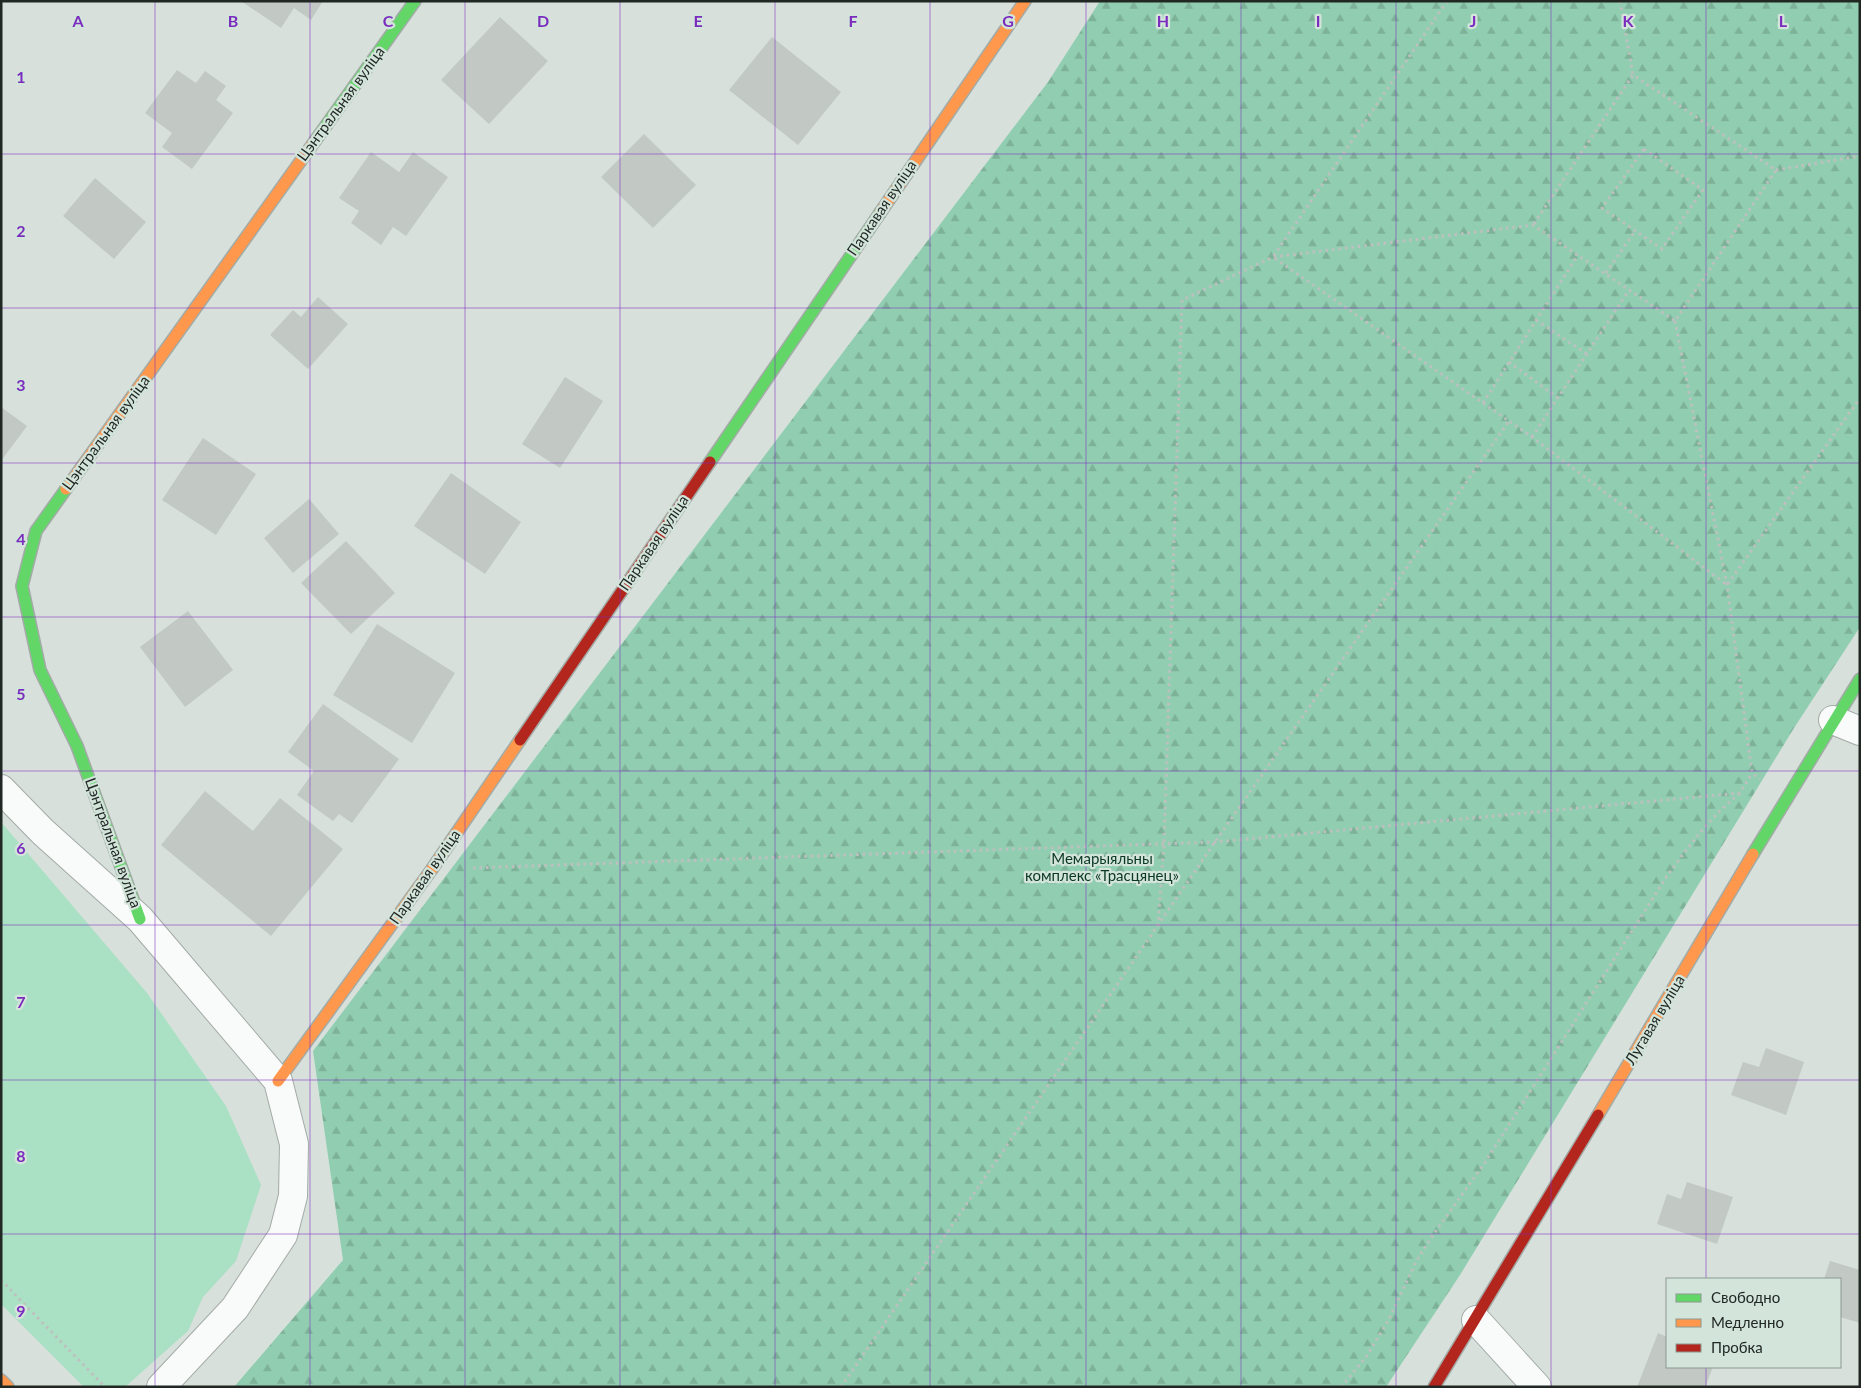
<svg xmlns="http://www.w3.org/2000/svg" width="1861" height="1388" viewBox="0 0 1861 1388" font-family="Lato,sans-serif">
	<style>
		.green { fill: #aae0c4 }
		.forest { fill: url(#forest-firs) }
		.building { fill: #c2c9c5 }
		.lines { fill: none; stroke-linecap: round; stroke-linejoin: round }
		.street-casing { stroke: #a3aba7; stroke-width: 30 }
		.fast-casing { stroke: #a3aba7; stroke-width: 14 }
		.slow-casing { stroke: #a3aba7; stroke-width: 14 }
		.jam-casing { stroke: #a3aba7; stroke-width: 14 }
		.path { stroke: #bec0bf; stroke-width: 3; stroke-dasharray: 2.5 4; stroke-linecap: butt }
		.street { stroke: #f9fafa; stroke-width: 28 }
		.fast { stroke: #63d668; stroke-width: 11 }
		.slow { stroke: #ff974d; stroke-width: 11 }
		.jam { stroke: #b3261e; stroke-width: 11 }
		.grid { fill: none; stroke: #7b2cbf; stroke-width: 1; stroke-opacity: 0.55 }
		.labels { text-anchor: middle; stroke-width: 4.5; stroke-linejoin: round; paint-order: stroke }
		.street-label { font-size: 15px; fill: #212824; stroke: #d3e4da }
		.park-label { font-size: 15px; fill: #0a3825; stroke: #d3e4da }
		.grid-label { font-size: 16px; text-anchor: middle; font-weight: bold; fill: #7b2cbf; stroke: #d3e4da; stroke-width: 4.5; stroke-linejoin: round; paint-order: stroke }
	</style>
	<defs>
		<pattern id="forest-firs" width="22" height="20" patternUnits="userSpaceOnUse" patternTransform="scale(1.25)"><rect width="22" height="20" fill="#91ceb1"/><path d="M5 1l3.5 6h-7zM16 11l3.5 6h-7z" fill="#7db198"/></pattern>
	</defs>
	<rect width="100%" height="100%" fill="#d7e0db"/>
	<!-- green -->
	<path class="green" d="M1,822l146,171 79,113 35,79 -25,76 -33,36 -15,34 -63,56h-41l-83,-83z"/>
	<!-- forest -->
	<path class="forest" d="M1100,1h760v626l-66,101 -334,547 -74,112h-1152l109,-127 -30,-209 735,-969z"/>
	<!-- building -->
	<path class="building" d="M241,1h82l-12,19 -17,-12 -13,20z
		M500,17l48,44 -59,63 -48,-44z
		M772,37l69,55 -43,53 -69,-55z
		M177,70l19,13 9,-12 21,15 -10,14 17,13 -41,56 -30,-22 10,-14 -27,-20z
		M644,134l52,51 -43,43 -52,-51z
		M371,152l28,20 14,-20 35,25 -42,59 -13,-9 -12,18 -30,-22 8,-12 -20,-13z
		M95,178l51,44 -32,37 -51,-43z
		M318,297l30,27 -40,45 -38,-34 23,-25 8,7z
		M565,377l38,24 -43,67 -38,-24z
		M1,407l26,19 -26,35z
		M203,438l53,36 -40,61 -54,-35z
		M451,473l70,49 -36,52 -71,-48z
		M309,499l30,35 -46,39 -29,-35z
		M346,541l49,52 -44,41 -50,-51z
		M188,611l45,59 -48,37 -45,-60z
		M377,624l78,49 -43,70 -79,-48z
		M323,704l76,55 -47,64 -13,-9 -6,7 -36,-26 17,-24 -26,-19z
		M205,791l48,40 27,-33 63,51 -72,87 -110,-91z
		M1766,1048l38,14 -18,53 -55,-20 12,-33 16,5z
		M1687,1182l46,15 -16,47 -60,-20 10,-30 14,5z
		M1830,1261l30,9v53l-20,-6v-38h-16z
		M1658,1333l9,4v30h46l-8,20h-68z"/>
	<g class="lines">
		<defs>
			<path id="street" d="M1833,720l27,11
				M1,789l42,43 97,87 138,162 16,63 -1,52 -10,39 -48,73 -74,79
				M1476,1320l61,67"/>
			<path id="fast" d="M315,141l100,-140
				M710,462l170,-249
				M66,489l-30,42 -14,55 18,84 37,76 63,173
				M1753,854l107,-175"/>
			<path id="slow" d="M880,213l145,-212
				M66,489l249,-348
				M278,1081l154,-212 88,-129
				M1598,1115l155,-261
				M1,1380l7,7"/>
			<path id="jam" d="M520,740l190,-278
				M1434,1387l164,-272"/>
		</defs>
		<!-- street casing -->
		<use href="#street" class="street-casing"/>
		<!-- fast casing -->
		<use href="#fast" class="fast-casing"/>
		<!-- slow casing -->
		<use href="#slow" class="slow-casing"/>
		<!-- jam casing -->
		<use href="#jam" class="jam-casing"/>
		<!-- path -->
		<path class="path" d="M1447,1l-174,256 259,180 195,148 133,-187
			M1620,1l13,74
			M1644,149l59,41 -41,59 -60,-41z
			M1776,170l84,-14
			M1606,273l29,-42
			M1536,320l51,34
			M1675,321l52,264 25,188 8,6
			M1509,362l49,36
			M1483,403l95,-148
			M1532,437l97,-147
			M473,868l742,-26 525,-49 12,-20
			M1158,926l6,-83 18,-543 91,-43 260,-32 142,96 101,-151 -143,-95 -100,150
			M1,1280l104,107
			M841,1387l374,-545 294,-421
			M1341,1387l25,-30 22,-36 29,-61 16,-25 51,-71 183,-288c22,-30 43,-59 72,-82"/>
		<!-- street -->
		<use href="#street" class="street"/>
		<!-- fast -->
		<use href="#fast" class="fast"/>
		<!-- slow -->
		<use href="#slow" class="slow"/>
		<!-- jam -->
		<use href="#jam" class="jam"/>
	</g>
	<!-- grid -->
	<path class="grid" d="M155,1v1386M310,1v1386M465,1v1386M620,1v1386M775,1v1386M930,1v1386M1086,1v1386M1241,1v1386M1396,1v1386M1551,1v1386M1706,1v1278M1,154h1859M1,308h1859M1,463h1859M1,617h1859M1,771h1859M1,925h1859M1,1080h1859M1,1234h1859M1706,1367v20"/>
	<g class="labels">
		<!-- street labels -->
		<g class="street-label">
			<text transform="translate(341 104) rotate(-54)" y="5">Цэнтральная вуліца</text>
			<text transform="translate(882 208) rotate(-56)" y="5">Паркавая вуліца</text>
			<text transform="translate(106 433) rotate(-54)" y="5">Цэнтральная вуліца</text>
			<text transform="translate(654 543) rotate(-56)" y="5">Паркавая вуліца</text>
			<text transform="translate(113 843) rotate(70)" y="5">Цэнтральная вуліца</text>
			<text transform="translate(425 877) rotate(-55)" y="5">Паркавая вуліца</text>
			<text transform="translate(1655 1020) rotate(-59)" y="5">Лугавая вуліца</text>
		</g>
		<!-- park labels -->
		<g class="park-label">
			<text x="1102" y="864">Мемарыяльны<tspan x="1102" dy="17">комплекс «Трасцянец»</tspan></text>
		</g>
	</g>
	<g class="grid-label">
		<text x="78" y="27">A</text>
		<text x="233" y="27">B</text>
		<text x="388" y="27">C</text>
		<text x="543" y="27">D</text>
		<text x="698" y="27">E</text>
		<text x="853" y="27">F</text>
		<text x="1008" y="27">G</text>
		<text x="1163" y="27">H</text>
		<text x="1318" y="27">I</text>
		<text x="1473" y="27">J</text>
		<text x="1628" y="27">K</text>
		<text x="1783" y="27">L</text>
		<text x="21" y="83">1</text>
		<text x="21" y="237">2</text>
		<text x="21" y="391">3</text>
		<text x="21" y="545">4</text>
		<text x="21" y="700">5</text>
		<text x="21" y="854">6</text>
		<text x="21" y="1008">7</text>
		<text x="21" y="1162">8</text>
		<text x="21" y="1317">9</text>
	</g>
	<!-- border -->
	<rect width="1861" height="1388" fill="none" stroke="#212824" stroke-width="5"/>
	<!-- legend -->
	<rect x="1666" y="1278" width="175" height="90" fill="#d3e4da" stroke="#8c9991"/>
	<rect x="1676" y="1294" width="25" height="8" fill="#63d668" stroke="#8c9991"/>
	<text x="1711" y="1303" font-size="15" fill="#212824">Свободно</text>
	<rect x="1676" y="1319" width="25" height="8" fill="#ff974d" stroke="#8c9991"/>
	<text x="1711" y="1328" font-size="15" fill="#212824">Медленно</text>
	<rect x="1676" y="1344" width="25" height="8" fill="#b3261e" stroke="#8c9991"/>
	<text x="1711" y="1353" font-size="15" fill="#212824">Пробка</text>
</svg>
